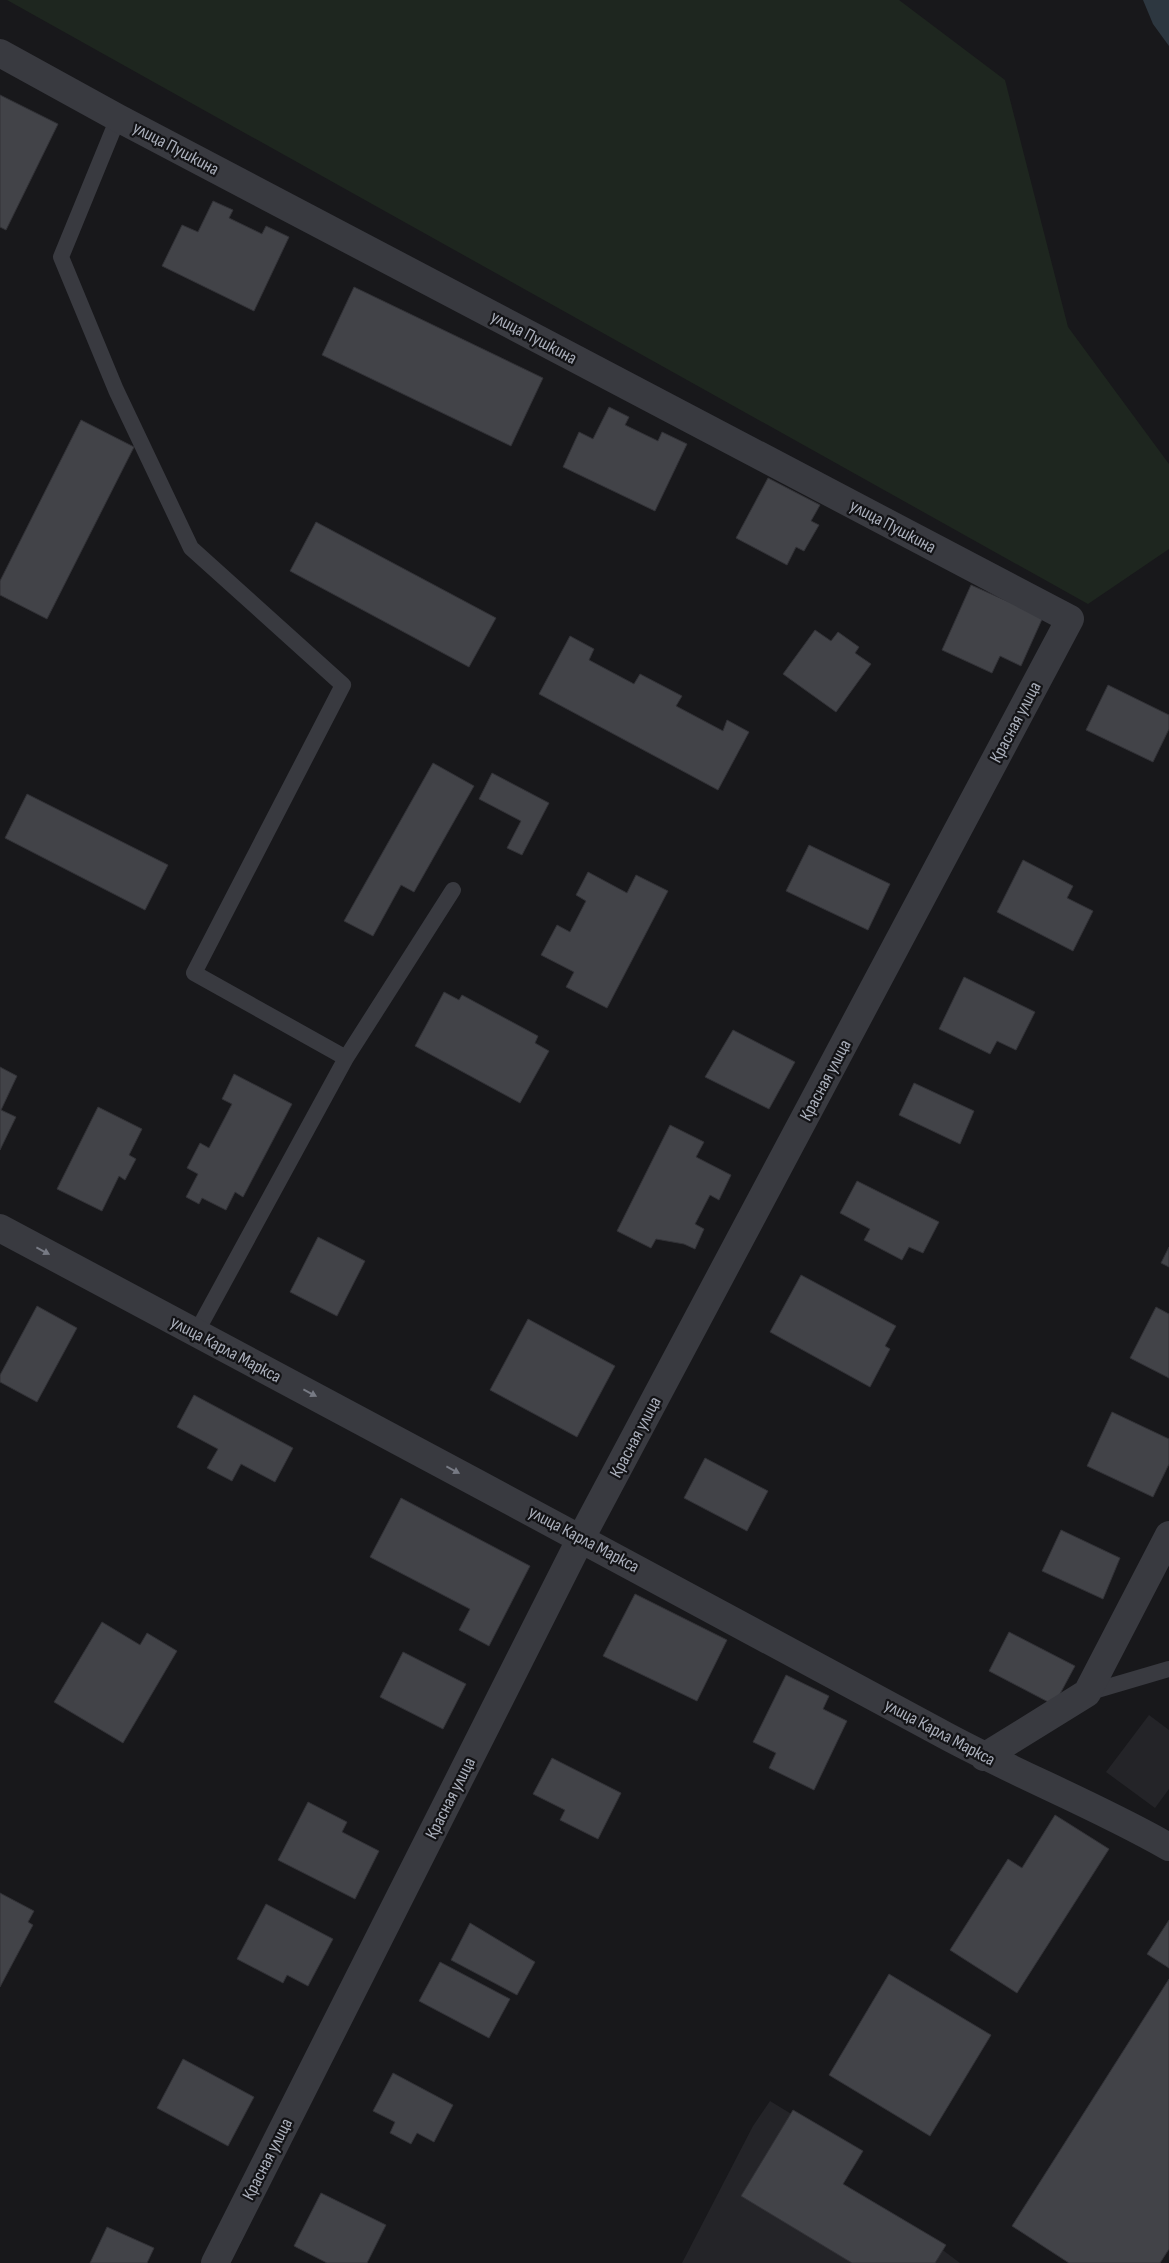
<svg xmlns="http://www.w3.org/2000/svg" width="1169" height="2263" viewBox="0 0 1169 2263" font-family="'Sofia Sans Condensed',sans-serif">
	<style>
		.built { fill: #242428 }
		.green { fill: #1e261f }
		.water { fill: #2d3740 }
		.building { fill: #424348; stroke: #323237 }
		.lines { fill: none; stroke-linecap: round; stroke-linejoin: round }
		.service { stroke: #393a40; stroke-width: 16 }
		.minor { stroke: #393a40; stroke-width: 28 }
		.oneway { fill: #777a84 }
		.labels { text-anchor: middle; stroke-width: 4.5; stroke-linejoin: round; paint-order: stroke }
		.street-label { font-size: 18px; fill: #aaafbb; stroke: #131316 }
	</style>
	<rect width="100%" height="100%" fill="#18181b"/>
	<!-- built -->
	<path class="built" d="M1149,1715l20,15v59l-14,19 -49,-36z
		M770,2101l79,48 -18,32 101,61 28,21h-278l71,-137z"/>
	<!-- green -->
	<path class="green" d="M7,0h892l106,80 63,247 101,137v85l-81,55z"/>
	<!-- water -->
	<path class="water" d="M1143,0h26v46l-16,-22z"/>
	<!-- building -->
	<path class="building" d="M0,95l58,29 -52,106 -6,-3z
		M213,201l20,9 -4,8 33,16 4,-8 23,11 -35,74 -92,-45 20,-41 16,7z
		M354,287l189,91 -32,68 -189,-91z
		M609,407l20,10 -4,8 33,16 4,-9 25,12 -32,67 -92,-44 16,-35 14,7z
		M81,420l53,27 -87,172 -47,-24v-14z
		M768,478l52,27 -9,16 8,4 -15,26 -8,-4 -9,18 -51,-27z
		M316,522l180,96 -27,49 -179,-96z
		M971,585l72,32 -22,49 -21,-10 -8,17 -50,-23z
		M815,630l16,11 7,-9 21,15 -4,6 16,11 -35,48 -53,-38z
		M570,636l24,13 -5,11 45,24 6,-10 42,22 -6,10 47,25 4,-11 22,12 -31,58 -179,-96z
		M1108,685l61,30v14l-16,33 -67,-32z
		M433,763l41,23 -60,106 -13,-7 -28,51 -29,-15z
		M492,773l57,30 -27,52 -15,-7 14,-27 -42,-22z
		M27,794l141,71 -23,45 -140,-72z
		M809,845l81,39 -22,46 -82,-39z
		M1023,860l50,26 -6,12 26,13 -20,40 -76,-39z
		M588,872l39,21 9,-18 32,16 -61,117 -41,-21 8,-15 -33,-17 16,-30 13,7 16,-31 -10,-6z
		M964,977l71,35 -19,38 -19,-9 -7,13 -51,-25z
		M444,992l15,8 3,-5 76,41 -3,7 14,8 -29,52 -105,-57z
		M733,1030l62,32 -26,47 -64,-32z
		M0,1067l17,9 -16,34 15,7 -16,33z
		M234,1074l58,30 -49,93 -8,-5 -9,18 -24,-12 -3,6 -13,-7 12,-23 -11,-6 13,-25 9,5 23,-44 -10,-5z
		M914,1083l60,28 -14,33 -61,-29z
		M98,1107l44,22 -13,26 7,4 -11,21 -6,-4 -17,35 -45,-22z
		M670,1125l34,17 -8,15 35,18 -12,25 -9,-5 -15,29 9,5 -9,20 -11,-5 -28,-5 -5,9 -34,-17z
		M857,1181l82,41 -16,31 -14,-6 -7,13 -38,-20 6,-11 -30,-16z
		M318,1237l47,24 -28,55 -47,-24z
		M1169,1247v20l-8,-4z
		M801,1275l95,51 -11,20 5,3 -20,38 -100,-55z
		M37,1306l40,22 -40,74 -37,-20v-7z
		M1156,1307l13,7v64l-39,-20z
		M528,1319l87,47 -38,71 -87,-47z
		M194,1395l99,53 -18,34 -34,-18 -9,17 -25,-13 11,-19 -41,-22z
		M1112,1412l57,27v25l-16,33 -66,-31z
		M705,1458l63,33 -21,40 -63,-33z
		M401,1498l129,68 -41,80 -30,-16 11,-21 -100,-52z
		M1061,1530l59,28 -17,41 -61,-28z
		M635,1594l92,46 -30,61 -94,-45z
		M102,1622l38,23 7,-12 30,18 -54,92 -69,-41z
		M1009,1632l66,34 -21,39 -65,-34z
		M403,1652l63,32 -23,45 -63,-32z
		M786,1675l43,21 -6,13 24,12 -33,69 -45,-22 7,-15 -23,-11z
		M552,1758l69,35 -23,46 -38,-19 5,-10 -32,-16z
		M308,1802l39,20 -5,10 37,19 -24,48 -77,-39z
		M1055,1815l54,34 -92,144 -67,-43 58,-91 14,9z
		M0,1893l34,18 -6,11 5,3 -33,62z
		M266,1904l67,35 -25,47 -21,-11 -4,8 -46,-24z
		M1169,1920v48l-22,-14z
		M470,1923l65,39 -18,33 -66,-35z
		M440,1962l70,37 -21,39 -70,-37z
		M889,1974l102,61 -61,101 -101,-61z
		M1169,1979v270l-9,14h-91l-57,-37z
		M183,2059l71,38 -26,49 -71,-38z
		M393,2073l60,32 -19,37 -17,-9 -6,11 -21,-11 5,-11 -22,-11z
		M793,2110l70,41 -20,33 103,61 -11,18h-83l-111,-67z
		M321,2193l65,32 -19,38h-40l-33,-17z
		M107,2227l47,21 -7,15h-57z"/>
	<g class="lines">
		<!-- service -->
		<path class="service" d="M118,118l-57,139 55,133 75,158 152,137 -149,288 152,85
			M196,1333l150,-275 107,-168
			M1087,1693l82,-24"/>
		<!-- minor -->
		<path class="minor" d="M0,53l118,65 952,501 -489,919 -366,725
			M0,1228c312,167 626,334 937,503 76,42 157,73 232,116
			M984,1757l103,-64 82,-158"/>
	</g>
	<!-- one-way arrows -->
	<defs><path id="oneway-solid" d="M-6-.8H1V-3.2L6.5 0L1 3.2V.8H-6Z" transform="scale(1.25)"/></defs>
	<g class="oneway">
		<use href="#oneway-solid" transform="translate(43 1251) rotate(28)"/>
		<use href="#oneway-solid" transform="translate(310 1393) rotate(28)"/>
		<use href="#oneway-solid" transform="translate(453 1470) rotate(28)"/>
	</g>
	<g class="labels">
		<!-- street labels -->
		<g class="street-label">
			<text transform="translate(176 148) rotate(28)" y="6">улица Пушкина</text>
			<text transform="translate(534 337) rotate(28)" y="6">улица Пушкина</text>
			<text transform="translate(893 526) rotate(28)" y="6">улица Пушкина</text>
			<text transform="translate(1015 722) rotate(-62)" y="6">Красная улица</text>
			<text transform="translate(825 1080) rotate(-62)" y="6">Красная улица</text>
			<text transform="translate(226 1349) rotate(28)" y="6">улица Карла Маркса</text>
			<text transform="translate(635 1437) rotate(-62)" y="6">Красная улица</text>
			<text transform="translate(584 1539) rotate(28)" y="6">улица Карла Маркса</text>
			<text transform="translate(940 1732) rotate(28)" y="6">улица Карла Маркса</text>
			<text transform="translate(450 1798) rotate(-63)" y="6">Красная улица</text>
			<text transform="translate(267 2159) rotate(-63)" y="6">Красная улица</text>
		</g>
	</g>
</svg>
